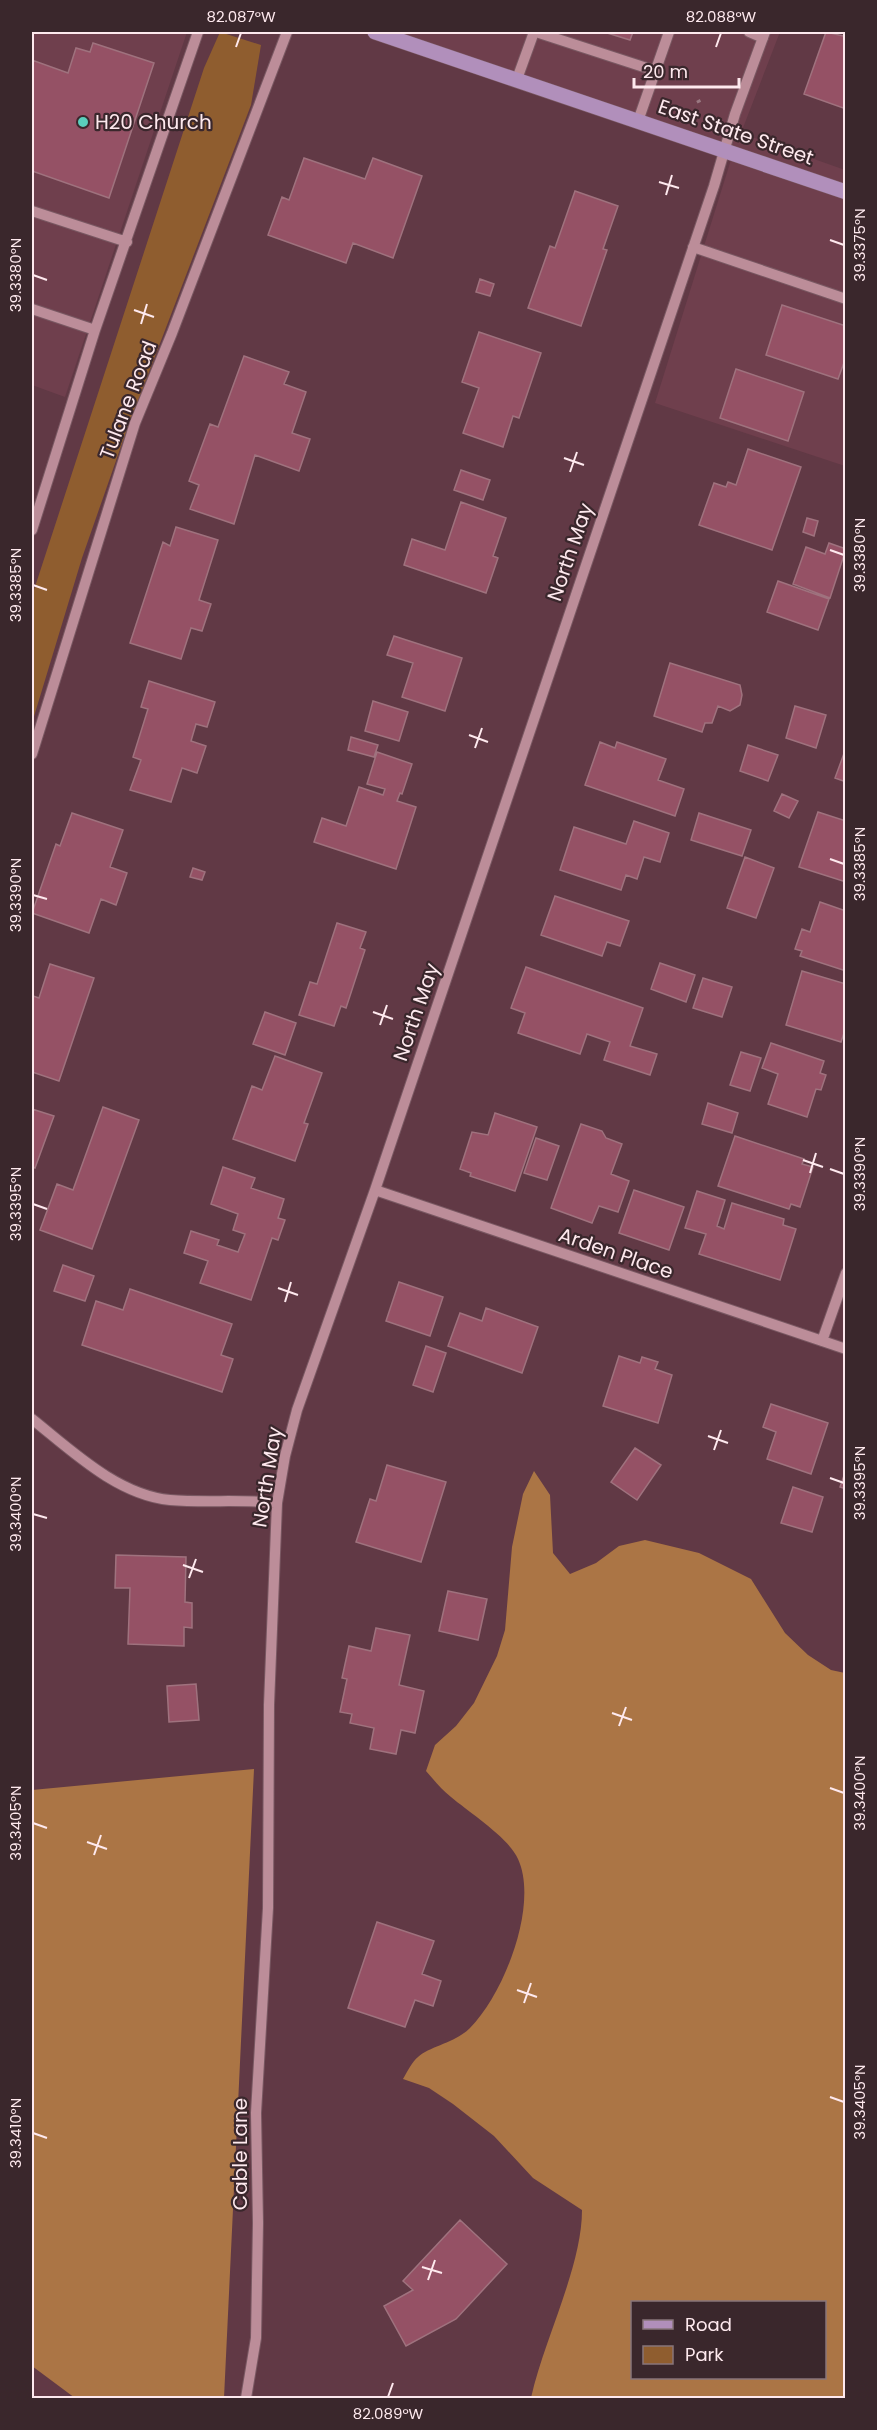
<svg xmlns="http://www.w3.org/2000/svg" width="877" height="2430" viewBox="0 0 877 2430" font-family="Poppins,sans-serif">
	<style>
		.built { fill: #6f3f4d }
		.green { fill: #8f5d2f }
		.forest { fill: #ab7545; fill-rule: evenodd }
		.building { fill: #955165; stroke: #9f727e; stroke-width: 1.5 }
		.lines { fill: none; stroke-linecap: round; stroke-linejoin: round }
		.minor-casing { stroke: #795862; stroke-width: 12 }
		.major-casing { stroke: #795862; stroke-width: 16 }
		.path { stroke: #997881; stroke-width: 4; stroke-dasharray: 3 3; stroke-linecap: butt }
		.minor { stroke: #bc8d99; stroke-width: 10 }
		.major { stroke: #b18fbb; stroke-width: 15 }
		.ticks { fill: none; stroke: #fee9ee; stroke-width: 2 }
		.poi-dot { fill: #5acebc; stroke: #3a272c; stroke-width: 2 }
		.labels { text-anchor: middle; stroke-width: 4.5; stroke-linejoin: round; paint-order: stroke }
		.poi-label { font-size: 20px; fill: #fee9ee; stroke: #3a272c; text-anchor: start }
		.street-label { font-size: 20px; fill: #fee9ee; stroke: #3a272c }
		.neatline { fill: none; stroke: #fee9ee; stroke-width: 2 }
		.ticks-label { font-size: 15px; text-anchor: middle; fill: #fee9ee }
	</style>
	<rect width="100%" height="100%" fill="#613945"/>
	<!-- built -->
	<path class="built" d="M32,32h155l-122,365 -33,-12z
		M373,32h407l-39,101 104,37v296l-190,-63 80,-256z"/>
	<!-- green -->
	<path class="green" d="M220,32l41,13 -10,60 -126,330 -43,123 -50,165v-127l172,-528z"/>
	<!-- forest -->
	<path class="forest" d="M534,1471l16,24 3,58 17,21 26,-11 23,-17 26,-6 54,13 52,26 34,54 23,22 23,15 14,3v725h-314c13,-59 51,-131 51,-188l-49,-32 -39,-42 -41,-32 -24,-16 -26,-9c4,-7 9,-17 15,-22 12,-11 37,-14 52,-29 34,-34 69,-123 48,-169 -9,-21 -48,-46 -67,-62 -9,-7 -17,-17 -25,-26l9,-26 21,-19 18,-23 23,-47 8,-26 7,-83 11,-53zM632,2302h192v76h-192z
		M254,1769l-30,629h-149l-43,-32v-576z"/>
	<!-- building -->
	<path class="building" d="M604,32h29l-3,8z
		M826,32l17,4 3,-4v77l-42,-15z
		M93,43l61,20 -45,135 -77,-27v-111l36,13 8,-25 14,4z
		M304,158l61,21 8,-21 49,18 -29,82 -40,-15 -7,20 -78,-28 14,-38 7,3z
		M575,191l43,15 -15,43 4,1 -26,76 -53,-18 22,-62 5,2z
		M480,279l14,5 -4,12 -14,-4z
		M782,305l64,21v31l-8,22 -72,-24z
		M479,332l62,21 -22,65 -6,-2 -10,31 -40,-14 16,-45 -17,-6z
		M244,356l45,16 -5,12 22,8 -14,41 18,6 -11,32 -44,-16 -21,69 -44,-15 9,-24 -10,-4 21,-57 8,3z
		M736,369l68,23 -16,49 -68,-23z
		M748,449l53,18 -29,83 -73,-25 15,-42 12,4 2,-5 8,3z
		M461,470l29,10 -7,20 -29,-10z
		M461,502l45,16 -13,38 5,2 -12,35 -82,-28 8,-26 33,11z
		M807,518l11,3 -4,15 -11,-4z
		M176,527l42,13 -19,60 12,4 -9,27 -11,-3 -10,31 -51,-16 33,-101 7,4z
		M829,543l17,6 -16,49 -37,-14 13,-37 19,7z
		M778,581l51,18 -11,31 -51,-18z
		M394,636l68,22 -17,53 -43,-14 11,-34 -26,-8z
		M670,663l70,22 2,10 -2,10 -10,6 -12,-5 -6,17h-7l-3,9 -48,-16z
		M149,681l66,21 -8,25 -11,-3 -5,17 15,5 -9,27 -15,-5 -11,34 -41,-12 11,-30 -8,-3 15,-48 -7,-2z
		M373,701l35,11 -9,29 -34,-10z
		M795,706l31,9 -10,33 -30,-10z
		M351,737l27,8 -4,12 -26,-7z
		M600,742l15,6 2,-6 49,17 -8,21 26,9 -9,27 -90,-31z
		M748,745l30,10 -10,26 -28,-10z
		M846,748v34l-11,-4z
		M377,752l35,12 -10,30 -2,-1 -3,8 19,6 -20,62 -82,-27 8,-24 24,8 13,-39 24,8 2,-6 -18,-5z
		M782,794l16,7 -9,17 -15,-7z
		M818,812l28,9v61l-47,-15z
		M72,813l51,17 -13,37 17,6 -11,32 -15,-6 -12,34 -57,-20 24,-69 4,2z
		M699,813l52,17 -9,26 -51,-16z
		M634,821l35,12 -9,29 -16,-5 -7,22 -11,-4 -5,15 -61,-20 14,-43 52,17z
		M745,857l29,11 -18,50 -29,-10z
		M193,868l12,4 -3,8 -12,-3z
		M555,896l74,25 -9,25 -13,-4 -5,14 -61,-21z
		M820,902l26,9v60l-46,-15 2,-5 -7,-2 7,-20 8,3z
		M337,923l29,9 -6,16 5,2 -19,58 -5,-2 -7,20 -35,-11 11,-33 7,2z
		M660,963l35,12 -9,27 -35,-13z
		M50,964l44,14 -35,103 -27,-9v-71l1,-5 6,2z
		M526,967l117,41 -13,38 27,8 -7,21 -46,-15 6,-18 -23,-8 -7,20 -62,-21 7,-20 -14,-5z
		M802,971l44,13v43l-5,15 -55,-17z
		M703,978l29,9 -10,30 -29,-9z
		M265,1012l31,11 -11,32 -32,-11z
		M771,1043l53,18 -4,12 6,2 -5,15 -5,-1 -9,28 -39,-13 10,-30 -16,-6z
		M741,1052l20,6 -11,33 -20,-6z
		M275,1056l47,17 -18,50 4,1 -13,37 -62,-22 19,-53 10,4z
		M708,1103l30,10 -6,20 -30,-9z
		M103,1107l36,13 -47,129 -52,-19 17,-46 16,6z
		M32,1109l22,7 -19,52 -3,-1z
		M495,1113l42,14 -22,64 -45,-15 1,-3 -11,-4 12,-37 16,3z
		M581,1124l21,7 4,7 16,6 -11,30 18,7 -11,31 -19,-6 -7,17 -41,-15z
		M735,1136l69,23 -2,5 11,3 -13,40 -9,-3 -2,5 -71,-23z
		M536,1138l23,8 -12,34 -23,-7z
		M223,1167l32,11 -4,10 33,11 -6,19 7,2 -7,20 -6,-2 -21,62 -51,-17 8,-22 -24,-8 7,-22 28,9 -2,5 21,7 7,-18 -12,-4 5,-16 -27,-10z
		M634,1190l50,17 -15,43 -50,-17z
		M697,1191l28,9 -8,26 7,3 8,-26 52,16 -1,6 13,4 -16,51 -81,-26 7,-20 -21,-6z
		M63,1265l31,11 -9,25 -31,-10z
		M399,1282l44,15 -13,39 -44,-15z
		M130,1289l102,35 -11,31 12,4 -11,33 -140,-47 14,-44 27,9z
		M486,1308l52,19 -16,46 -74,-27 12,-33 22,8z
		M426,1346l20,7 -13,39 -20,-7z
		M619,1356l21,7 2,-6 16,5 -3,7 17,6 -14,48 -55,-17z
		M771,1404l57,19 -17,51 -44,-15 9,-27 -13,-5z
		M635,1448l26,17 -24,35 -26,-18z
		M387,1465l59,17 -25,80 -65,-20 14,-43 6,2z
		M846,1470v19l-6,-2z
		M793,1487l30,10 -11,35 -31,-9z
		M116,1555l70,2 -1,45 7,1v25l-8,-1v19l-56,-2 2,-56h-15z
		M448,1591l39,8 -9,41 -39,-9z
		M376,1628l34,7 -11,50 25,6 -9,42 -14,-3 -5,24 -26,-5 4,-21 -24,-5 2,-9 -12,-2 7,-33 -5,-1 7,-32 22,5z
		M196,1684l3,36 -30,2 -2,-36z
		M377,1922l57,19 -12,33 19,7 -8,25 -18,-6 -10,27 -57,-19z
		M460,2220l47,44 -51,55 -50,27 -22,-40 29,-16 -10,-9z"/>
	<g class="lines">
		<defs>
			<path id="minor" d="M536,32l120,39
				M749,32l14,6
				M517,79l17,-47
				M638,121l31,-89
				M32,211l95,31
				M693,247l153,52
				M32,309l63,21
				M32,530l63,-200 103,-298
				M32,754l103,-331 37,-90 115,-301
				M375,1190l471,159
				M822,1341l24,-68
				M32,1419c39,31 85,76 138,81 36,3 71,-1 107,3
				M246,2398l10,-60 2,-115 -2,-110 12,-205 1,-203 8,-202 8,-47 12,-46 78,-220 339,-1004 21,-72 30,-82"/>
			<path id="major" d="M375,32l471,160"/>
		</defs>
		<!-- minor casing -->
		<use href="#minor" class="minor-casing"/>
		<!-- major casing -->
		<use href="#major" class="major-casing"/>
		<!-- path -->
		<path class="path" d="M698,100l2,4"/>
		<!-- minor -->
		<use href="#minor" class="minor"/>
		<!-- major -->
		<use href="#major" class="major"/>
	</g>
	<!-- ticks -->
	<path class="ticks" d="M236,47l5,-14M716,47l5,-14M659,182l20,6M666,195l6,-20M830,240l14,5M33,275l14,5M134,310l20,7M141,324l6,-20M564,458l20,7M570,472l7,-20M830,550l14,5M33,585l14,5M469,735l19,7M475,748l7,-20M830,859l14,5M33,895l14,4M373,1012l20,7M380,1025l7,-20M803,1160l20,7M830,1169l14,5M810,1173l6,-20M33,1204l14,5M278,1288l20,7M285,1302l6,-20M708,1436l20,7M714,1450l7,-20M830,1478l14,5M33,1514l14,4M183,1565l20,7M189,1578l7,-19M612,1713l20,7M619,1726l7,-19M830,1788l14,5M33,1823l14,5M87,1842l20,7M94,1855l7,-20M517,1990l20,7M524,2003l7,-20M830,2097l14,5M33,2133l14,5M422,2267l20,6M428,2280l7,-20M388,2397l5,-14"/>
	<!-- markers -->
	<circle class="poi-dot" cx="83" cy="122" r="6"/>
	<g class="labels">
		<!-- poi labels -->
		<g class="poi-label">
			<text x="95" y="129">H20 Church</text>
		</g>
		<!-- street labels -->
		<g class="street-label">
			<text transform="translate(736 132) rotate(19)" y="7">East State Street</text>
			<text transform="translate(128 400) rotate(-69)" y="7">Tulane Road</text>
			<text transform="translate(570 552) rotate(-71)" y="7">North May</text>
			<text transform="translate(416 1012) rotate(-71)" y="7">North May</text>
			<text transform="translate(616 1253) rotate(19)" y="7">Arden Place</text>
			<text transform="translate(267 1477) rotate(-81)" y="7">North May</text>
			<text transform="translate(240 2154) rotate(-90)" y="7">Cable Lane</text>
		</g>
	</g>
	<!-- border -->
	<rect width="877" height="2430" fill="none" stroke="#3a272c" stroke-width="66"/>
	<!-- legend -->
	<rect x="631" y="2301" width="195" height="78" fill="#3a272c" stroke="#88757a" stroke-width="1.5"/>
	<rect x="643" y="2320" width="30" height="9" fill="#b18fbb" stroke="#88757a" stroke-width="1.5"/>
	<text x="685" y="2331" font-size="18" fill="#fee9ee">Road</text>
	<rect x="643" y="2346" width="30" height="18" fill="#8f5d2f" stroke="#88757a" stroke-width="1.5"/>
	<text x="685" y="2361" font-size="18" fill="#fee9ee">Park</text>
	<!-- scale -->
	<path d="M634 78v9h105v-9" fill="none" stroke="#fee9ee" stroke-width="3"/>
	<text x="643" y="78" font-size="18" fill="#fee9ee" stroke="#3a272c" stroke-width="4.5" paint-order="stroke">20 m</text>
	<rect x="33" y="33" width="811" height="2364" class="neatline"/>
	<g class="ticks-label">
		<text x="241" y="22">82.087°W</text>
		<text x="721" y="22">82.088°W</text>
		<text transform="translate(860 245) rotate(-90)" y="5">39.3375°N</text>
		<text transform="translate(16 275) rotate(-90)" y="5">39.3380°N</text>
		<text transform="translate(860 555) rotate(-90)" y="5">39.3380°N</text>
		<text transform="translate(16 585) rotate(-90)" y="5">39.3385°N</text>
		<text transform="translate(860 864) rotate(-90)" y="5">39.3385°N</text>
		<text transform="translate(16 895) rotate(-90)" y="5">39.3390°N</text>
		<text transform="translate(860 1174) rotate(-90)" y="5">39.3390°N</text>
		<text transform="translate(16 1204) rotate(-90)" y="5">39.3395°N</text>
		<text transform="translate(860 1483) rotate(-90)" y="5">39.3395°N</text>
		<text transform="translate(16 1514) rotate(-90)" y="5">39.3400°N</text>
		<text transform="translate(860 1793) rotate(-90)" y="5">39.3400°N</text>
		<text transform="translate(16 1823) rotate(-90)" y="5">39.3405°N</text>
		<text transform="translate(860 2102) rotate(-90)" y="5">39.3405°N</text>
		<text transform="translate(16 2133) rotate(-90)" y="5">39.3410°N</text>
		<text x="388" y="2419">82.089°W</text>
	</g>
</svg>
